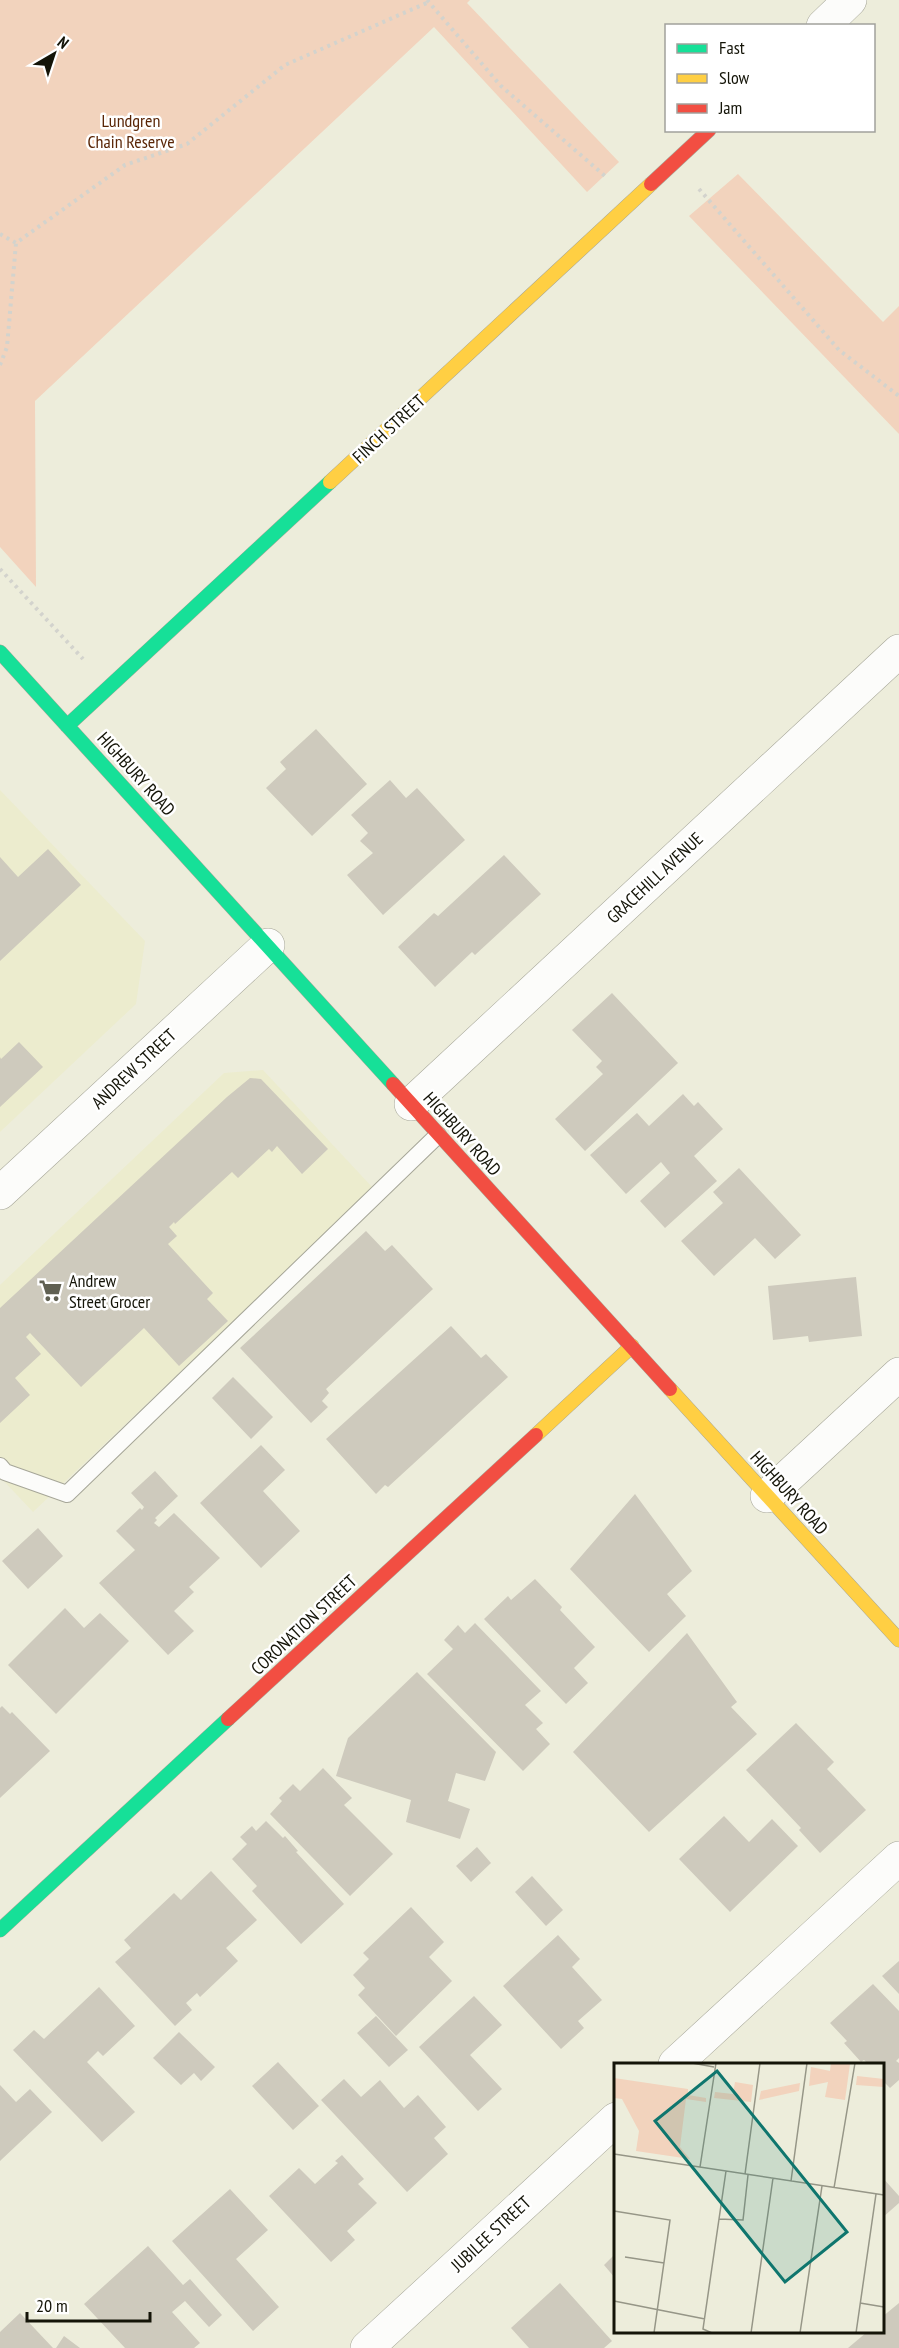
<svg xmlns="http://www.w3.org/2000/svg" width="899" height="2348" viewBox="0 0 899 2348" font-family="'PT Sans Narrow',sans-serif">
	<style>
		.built { fill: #ececce }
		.green { fill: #f2d3bd }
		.building { fill: #cecabd }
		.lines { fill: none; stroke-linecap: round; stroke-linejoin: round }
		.lane-casing { stroke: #a6a698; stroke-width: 18 }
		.street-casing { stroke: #a6a698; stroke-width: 34 }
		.fast-casing { stroke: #a6a698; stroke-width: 15 }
		.slow-casing { stroke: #a6a698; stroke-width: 15 }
		.jam-casing { stroke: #a6a698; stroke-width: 15 }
		.path { stroke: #d3d3cd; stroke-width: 4; stroke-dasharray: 3 4.5; stroke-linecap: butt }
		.lane { stroke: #fcfcfa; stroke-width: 16 }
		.street { stroke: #fcfcfa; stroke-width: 33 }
		.fast { stroke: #16e098; stroke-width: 14 }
		.slow { stroke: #ffcf43; stroke-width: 14 }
		.jam { stroke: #f24e42; stroke-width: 14 }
		.labels { text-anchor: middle; stroke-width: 5; stroke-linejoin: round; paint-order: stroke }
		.park-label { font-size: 18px; fill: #592506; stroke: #fff }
		.street-label { font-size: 18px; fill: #141408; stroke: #fff }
		.poi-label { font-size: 18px; fill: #141408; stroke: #fff; text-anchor: start }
		.inset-road { fill: none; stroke: #969687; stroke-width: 1.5 }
		.view { fill: #0f766e; fill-opacity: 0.15; stroke: #0f766e; stroke-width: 3 }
		.inset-edge { fill: none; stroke: #141408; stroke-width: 3 }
	</style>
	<rect width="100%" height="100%" fill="#ededdb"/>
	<!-- built -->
	<path class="built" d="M0,790l145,151 -9,63 -136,128z
		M263,1070l110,118 -340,324 -33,-35v-192l224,-212z"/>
	<!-- green -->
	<path class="green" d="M0,0h470l-3,3 152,159 -32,30 -153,-165 -399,374 1,186 -36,-40z
		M738,174l145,148 16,-16v128l-210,-218z"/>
	<!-- building -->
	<path class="building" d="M316,729l51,55 -55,52 -46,-48 20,-19 -6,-7z
		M390,780l16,18 11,-10 48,52 -82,75 -36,-40 26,-22 -13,-12 8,-8 -17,-18z
		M48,849l33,36 -81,76v-104l18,20z
		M504,855l37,39 -66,61 -3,-3 -37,35 -37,-40 36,-34 4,3z
		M612,993l66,70 -93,88 -30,-32 48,-45 -7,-7 6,-6 -30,-31z
		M19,1042l24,25 -43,40v-50l1,2z
		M250,1078l11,1 67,70 -26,25 -25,-28 -5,6 -3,-3 -31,29 -6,-6 -57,52 -1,-2 -5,5 8,9 -9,8 45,49 -6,6 21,22 -49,45 -35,-38 -63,59 -51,-54 -4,4 15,17 -26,24 15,17 -30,28v-115l227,-211z
		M683,1094l11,12 4,-4 25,27 -29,27 23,25 -52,47 -25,-27 30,-28 -9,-11 -35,32 -36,-39 47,-42 12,13z
		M739,1168l62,67 -26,24 -20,-21 -41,38 -33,-35 42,-38 -10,-11z
		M366,1231l19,20 7,-6 41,44 -107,100 3,4 -7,8 6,6 -17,16 -71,-75z
		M856,1277l6,59 -53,6 -1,-6 -35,4 -5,-54z
		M451,1326l30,32 5,-4 22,23 -120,110 -3,-2 -9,9 -50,-55z
		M233,1377l40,40 -22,22 -39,-41z
		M261,1445l24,25 -22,21 37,40 -39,37 -61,-65z
		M155,1471l23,25 -23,22 2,2 -3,3 5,4 15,-14 46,45 -31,29 5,5 -20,19 20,20 -26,24 -69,-72 36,-33 -19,-19 24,-23 2,2 2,-3 -13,-14z
		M635,1494l57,77 -25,23 19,22 -37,36 -79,-83z
		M38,1528l25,28 -35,33 -26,-28z
		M535,1579l27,28 -2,3 35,37 -21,21 14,15 -22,21 -82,-85 24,-23 3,4z
		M65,1608l19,20 16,-15 29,28 -73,73 -48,-49z
		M475,1623l66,68 -16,14 18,18 -7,6 14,15 -27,27 -96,-97 26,-25 -9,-9 14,-15 7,8z
		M687,1633l50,69 -6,5 26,27 -108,98 -76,-80z
		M417,1672l79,80 -11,29 -29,-8 -8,28 22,8 -10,30 -54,-17 5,-22 -75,-24 12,-38z
		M2,1706l8,8 2,-2 38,39 -50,47v-90z
		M796,1723l38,39 -7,7 39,41 -46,43 -21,-23 2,-2 -55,-58z
		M323,1768l29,30 -8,7 49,49 -43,42 -80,-82 12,-13 -3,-3 14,-14 7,7z
		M724,1816l25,26 23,-23 26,27 -68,66 -51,-53z
		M266,1821l17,17 2,-2 13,15 -2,1 48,52 -43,40 -49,-53 5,-5 -25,-27 15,-15 -7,-7 12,-11 4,5z
		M477,1847l14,16 -20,19 -15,-16z
		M211,1871l46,49 -31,28 12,13 -38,36 -3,-4 -11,10 6,7 -17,16 -60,-64 16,-14 -7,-8 50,-47 7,7z
		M532,1876l31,34 -17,16 -31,-34z
		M411,1907l33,35 -15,15 23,24 -56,55 -38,-41 7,-7 -12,-13 16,-16 -6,-6z
		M558,1935l22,24 -8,8 30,33 -24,21 6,7 -23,21 -58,-63z
		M899,1961v33l-17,-18z
		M873,1984l26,27v47l-3,3 3,2v17l-9,8 -8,-8v-16h-14l-4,-4 -3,2 -17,-19 3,-2 -17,-18z
		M99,1987l36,39 -32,30 -5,-5 -11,11 48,50 -33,30 -89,-92 21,-20 10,9z
		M474,1996l28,29 -32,30 32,34 -24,22 -59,-64z
		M376,2016l32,34 -19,17 -32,-34z
		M179,2032l36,35 -14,14 -7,-8 -13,12 -28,-27z
		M278,2062l41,44 -26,24 -41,-44z
		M344,2079l17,18 19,-17 24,28 14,-13 28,32 -12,11 14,16 -41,38 -86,-92z
		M0,2085l16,17 14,-13 22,23 -52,49z
		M342,2155l22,24 -6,5 19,19 -30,28 8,9 -24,22 -62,-66 30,-28 16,16 23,-21 -3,-2z
		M882,2177l17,19v7l-17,15z
		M230,2189l38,41 -32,29 43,48 -26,24 -81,-90z
		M148,2246l35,39 7,-6 32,36 -13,12 -24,-26 -13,11 28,31 -6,5h-69l-41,-44z
		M615,2254v24l-11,-13z
		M560,2283l52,58 -8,7h-75l-18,-20z
		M899,2303v45h-51l19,-16h15v-15z
		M20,2313l33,35h-53v-16z
		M64,2336l16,12h-24z"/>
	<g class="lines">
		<defs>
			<path id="lane" d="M0,1466l5,6 62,22 371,-359"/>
			<path id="street" d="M823,26l27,-26
				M411,1104l488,-453
				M0,1193l268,-248
				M767,1496l132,-122
				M675,2064l224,-206
				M367,2348l249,-229"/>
			<path id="fast" d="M0,652l393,432
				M67,726l263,-244
				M0,1930l228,-211"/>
			<path id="slow" d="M330,482l321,-298
				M670,1389l229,251
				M536,1435l96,-89"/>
			<path id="jam" d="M651,184l58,-54
				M393,1084l277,305
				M228,1719l308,-284"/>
		</defs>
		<!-- lane casing -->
		<use href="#lane" class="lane-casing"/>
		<!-- street casing -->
		<use href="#street" class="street-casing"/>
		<!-- fast casing -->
		<use href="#fast" class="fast-casing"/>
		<!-- slow casing -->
		<use href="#slow" class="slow-casing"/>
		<!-- jam casing -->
		<use href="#jam" class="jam-casing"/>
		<!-- path -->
		<path class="path" d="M427,0l74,86 104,90
			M699,189l140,161 60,46
			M0,234l16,9 109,-78 62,-21 98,-79 144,-63
			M0,365l7,-18 9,-104
			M0,569l83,90"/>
		<!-- lane -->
		<use href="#lane" class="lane"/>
		<!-- street -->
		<use href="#street" class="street"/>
		<!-- fast -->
		<use href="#fast" class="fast"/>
		<!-- slow -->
		<use href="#slow" class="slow"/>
		<!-- jam -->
		<use href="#jam" class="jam"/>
	</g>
	<!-- icons -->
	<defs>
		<symbol id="supermarket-bare" viewBox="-9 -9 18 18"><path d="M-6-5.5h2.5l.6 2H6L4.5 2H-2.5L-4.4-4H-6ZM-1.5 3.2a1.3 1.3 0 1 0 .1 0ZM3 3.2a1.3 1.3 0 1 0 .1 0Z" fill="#606052" stroke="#fff" stroke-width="2.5" paint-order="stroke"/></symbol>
	</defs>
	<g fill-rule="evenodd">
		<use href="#supermarket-bare" x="34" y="1274" width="33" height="33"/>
	</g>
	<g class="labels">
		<!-- park labels -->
		<g class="park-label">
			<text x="131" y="127">Lundgren<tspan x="131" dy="21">Chain Reserve</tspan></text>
		</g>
		<!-- street labels -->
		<g class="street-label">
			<text transform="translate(389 429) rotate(-43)" y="6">FINCH STREET</text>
			<text transform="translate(136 774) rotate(48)" y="6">HIGHBURY ROAD</text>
			<text transform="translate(655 878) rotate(-43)" y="6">GRACEHILL AVENUE</text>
			<text transform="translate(134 1069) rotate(-43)" y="6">ANDREW STREET</text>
			<text transform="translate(462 1134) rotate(48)" y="6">HIGHBURY ROAD</text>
			<text transform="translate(789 1493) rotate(48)" y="6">HIGHBURY ROAD</text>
			<text transform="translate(304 1625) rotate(-43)" y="6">CORONATION STREET</text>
			<text transform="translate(491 2234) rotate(-43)" y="6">JUBILEE STREET</text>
		</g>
		<!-- poi labels -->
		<g class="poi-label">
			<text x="69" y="1287">Andrew<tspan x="69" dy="21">Street Grocer</tspan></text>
		</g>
	</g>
	<!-- overview -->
	<g transform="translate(614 2063)">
		<rect width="270" height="270" fill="#ededdb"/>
		<path d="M217,0l19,1 -5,36 -20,-3 3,-15 -19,4 2,-19 19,4zM243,13l27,3v8l-28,-2zM0,15l74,11v6l18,3v4l-20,-3 -6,48 10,12 -54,-8 3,-20 -17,-32 -8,-1zM121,19l18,3 -2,17 -37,-4 1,-6 18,2zM186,20l-1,8 -40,9 2,-9z" fill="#f2d3bd"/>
		<path class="inset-road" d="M78,0l22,4M0,91l270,41M86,104l16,-104M131,111l15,-111M177,118l16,-118M220,125l21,-125M0,148l56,9 -16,113M105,156l24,1 5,-45M11,194l39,6M0,238l91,18M246,240l24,4M98,270l-9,-4 23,-158M137,270l22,-155M186,270l22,-147M242,270l20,-139"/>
		<path class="view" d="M103,8l130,161 -62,50 -130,-161z"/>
		<rect width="270" height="270" class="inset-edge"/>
	</g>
	<!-- legend -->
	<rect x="665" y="24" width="210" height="108" fill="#ffffff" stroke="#a1a19c" stroke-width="1.5"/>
	<rect x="677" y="44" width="30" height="9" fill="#16e098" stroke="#a1a19c" stroke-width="1.5"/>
	<text x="719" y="54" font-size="18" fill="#141408">Fast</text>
	<rect x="677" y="74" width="30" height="9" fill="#ffcf43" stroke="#a1a19c" stroke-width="1.5"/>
	<text x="719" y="84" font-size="18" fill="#141408">Slow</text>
	<rect x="677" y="104" width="30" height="9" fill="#f24e42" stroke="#a1a19c" stroke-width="1.5"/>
	<text x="719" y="114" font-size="18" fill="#141408">Jam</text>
	<!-- north arrow -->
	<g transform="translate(54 54) rotate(39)" stroke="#ffffff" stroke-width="4.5" paint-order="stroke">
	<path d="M0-4.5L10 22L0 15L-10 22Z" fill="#141408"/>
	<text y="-9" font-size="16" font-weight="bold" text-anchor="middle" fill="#141408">N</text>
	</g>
	<!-- scale -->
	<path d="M27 2312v9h123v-9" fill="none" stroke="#141408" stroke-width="3"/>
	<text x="36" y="2312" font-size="18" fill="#141408" stroke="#ffffff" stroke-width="4.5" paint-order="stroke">20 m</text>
</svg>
